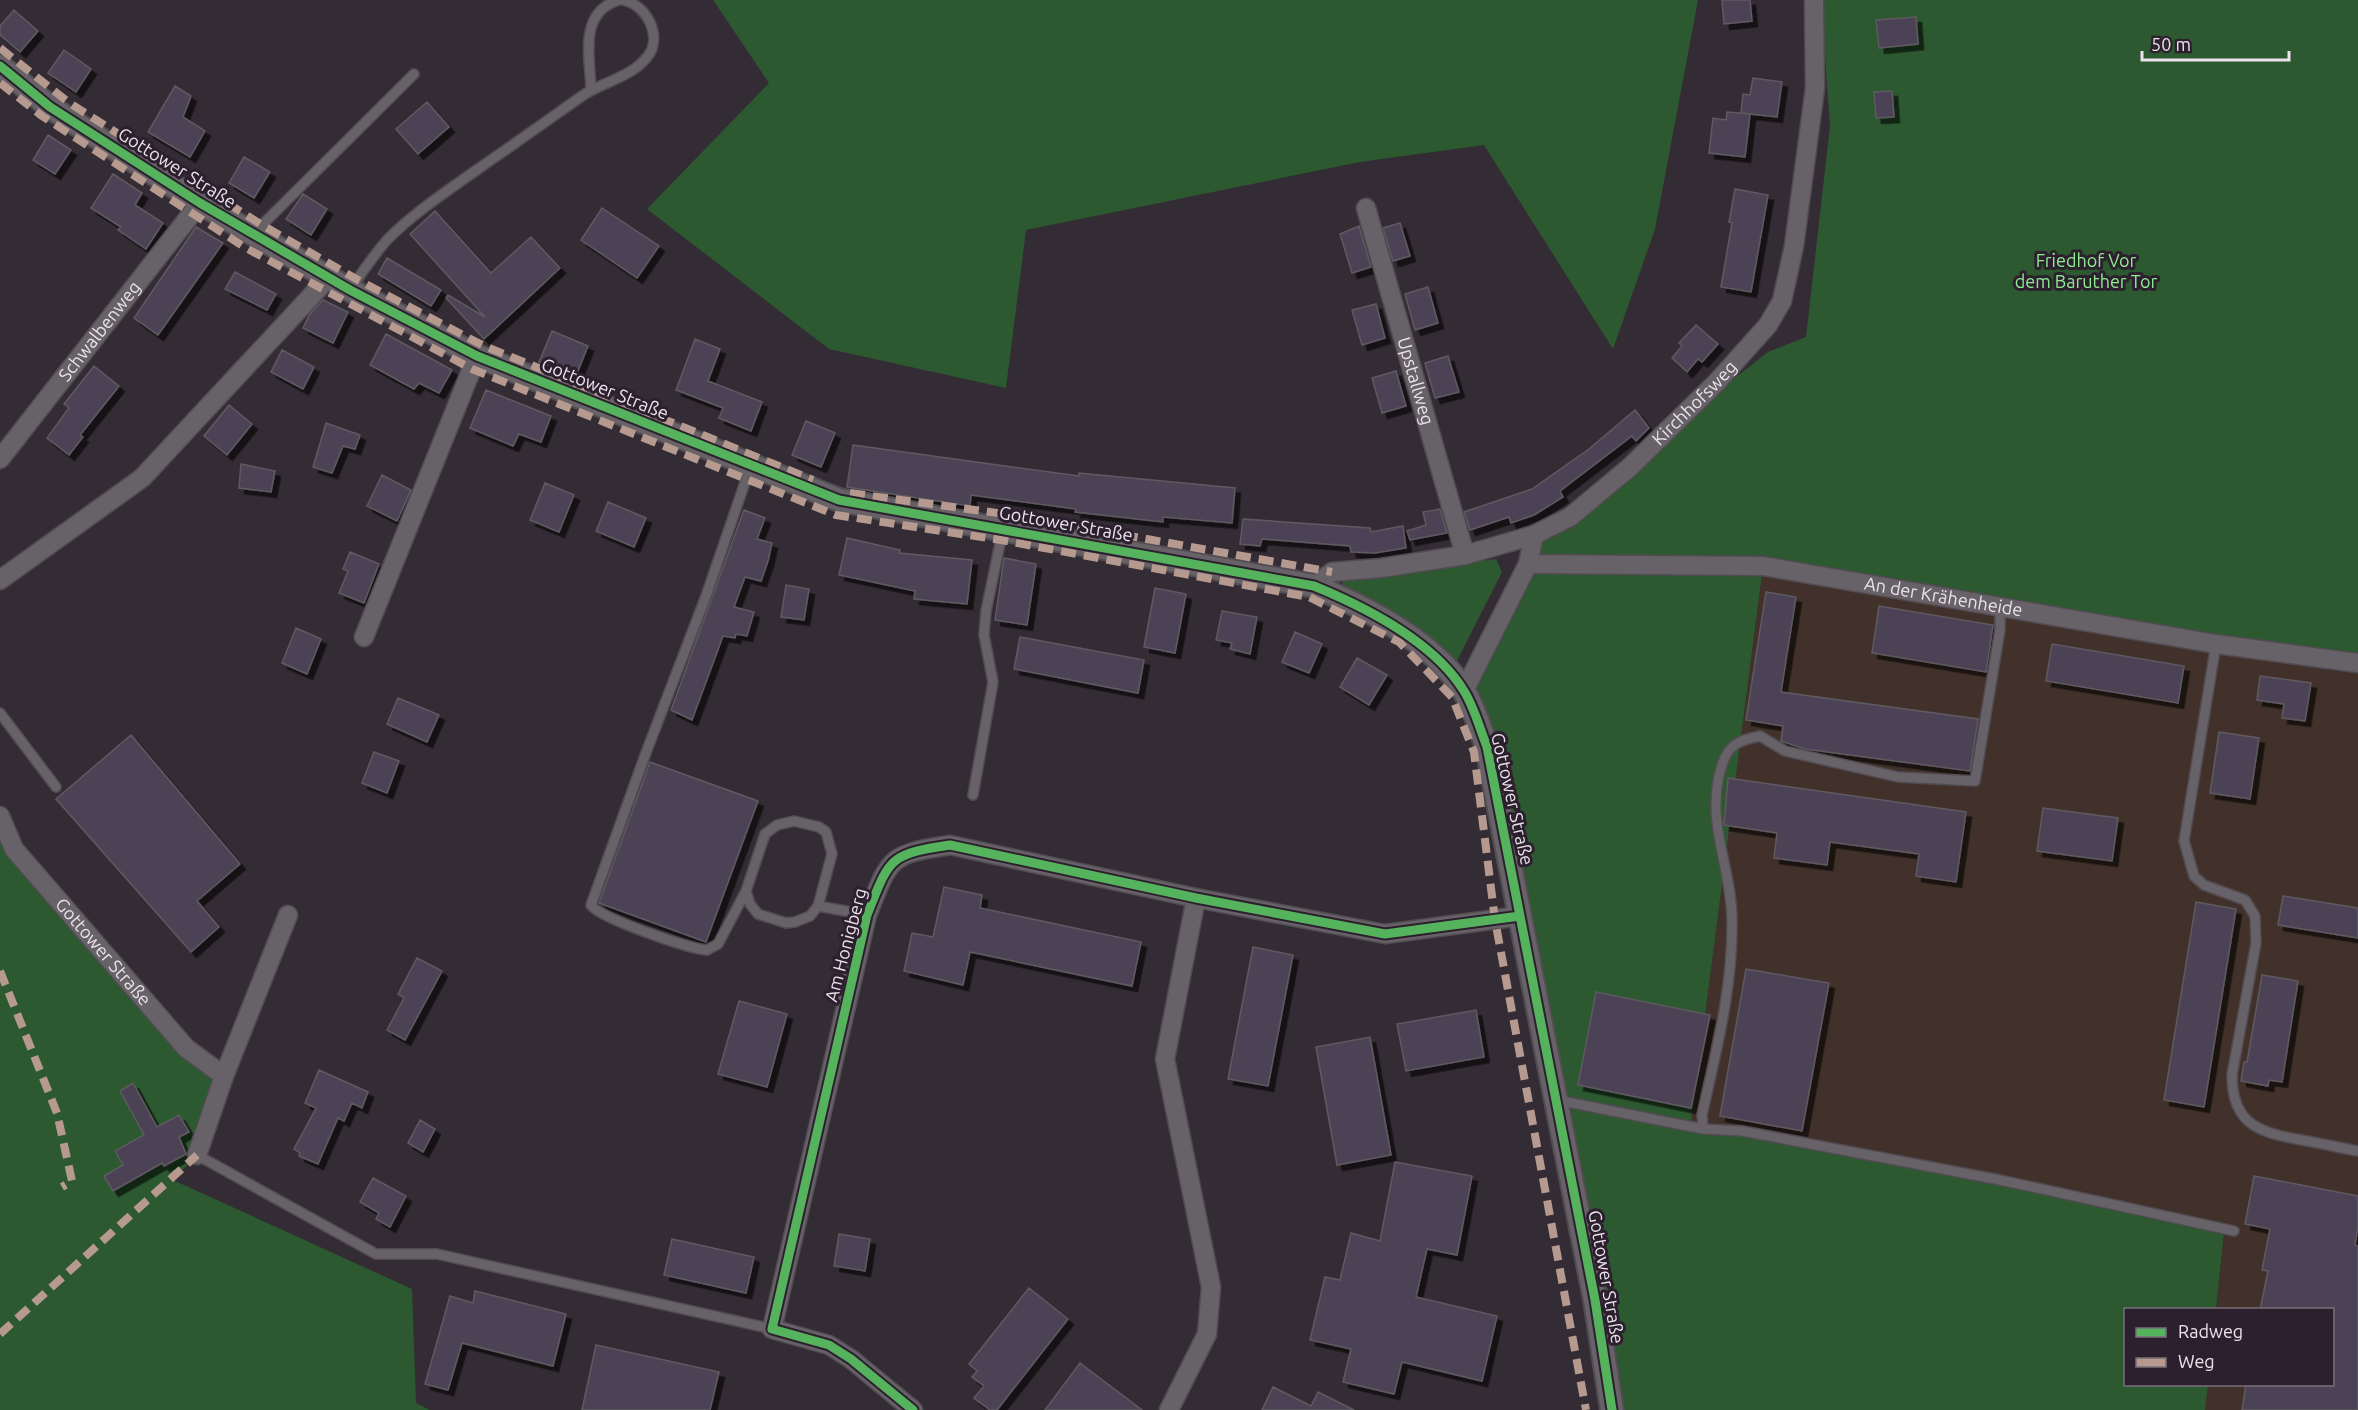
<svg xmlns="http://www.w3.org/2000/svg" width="2358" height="1410" viewBox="0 0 2358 1410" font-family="Ubuntu,sans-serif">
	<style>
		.industrial { fill: #41312a }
		.green { fill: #2c592f }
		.building { fill: #4c4356; stroke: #5e5a61; stroke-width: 1.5; filter: url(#shadow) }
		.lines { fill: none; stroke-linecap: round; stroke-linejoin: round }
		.service-casing { stroke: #514b52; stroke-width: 12 }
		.minor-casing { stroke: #514b52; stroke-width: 21 }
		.tertiary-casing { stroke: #514b52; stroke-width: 26 }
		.service { stroke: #676267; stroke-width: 9 }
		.minor { stroke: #676267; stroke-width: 18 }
		.tertiary { stroke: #676267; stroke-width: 22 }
		.quiet { stroke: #b69a8f; stroke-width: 8; stroke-dasharray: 15 8; stroke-linecap: butt }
		.cycleway-casing { stroke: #2c202e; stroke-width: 13 }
		.cycleway { stroke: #56b35d; stroke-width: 9 }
		.labels { text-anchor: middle; stroke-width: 6; stroke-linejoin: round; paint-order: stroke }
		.street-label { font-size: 18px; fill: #ebe2ec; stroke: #2c202e }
		.park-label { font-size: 18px; fill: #8dec90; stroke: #2c202e }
	</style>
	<defs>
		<filter id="shadow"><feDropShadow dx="5.5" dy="5.5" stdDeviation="0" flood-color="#0009"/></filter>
	</defs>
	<rect width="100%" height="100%" fill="#342c34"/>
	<!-- industrial -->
	<path class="industrial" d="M1763,566l595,97v747h-153l3,-25 124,-1v-74l-116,-1 9,-86 -534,-99z"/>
	<!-- green -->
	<path class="green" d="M713,0h985l-43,229 -42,120 -129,-204 -124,17 -334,68 -20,158 -177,-39 -182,-140 122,-126z
		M1821,0h537v663l-595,-97 -72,558 534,99 -9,86 -90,1v74l82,1 -3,25h-593l-148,-719 70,-156 234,-183 38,-15 24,-211z
		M1496,559l6,13 -46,91 -48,-43 -62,-30 -6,-12z
		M0,816l14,33 210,227 -27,79 -24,25 239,109 4,114 14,7h-430z"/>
	<!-- building -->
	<path class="building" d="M1722,0h28l2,21 -28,3z
		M14,10l24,21 -18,21 -20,-17v-9z
		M1916,17l2,27 -39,4 -3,-28z
		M64,50l27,19 -15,23 -28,-19z
		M1753,78l29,4 -5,35 -36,-4 2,-19 7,1z
		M175,86l16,10 -8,21 22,14 -15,26 -42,-25z
		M1892,91l2,26 -18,1 -2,-26z
		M427,102l22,25 -31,27 -22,-25z
		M1727,112l23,2 -5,43 -36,-4 4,-35 13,2z
		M48,135l23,15 -16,24 -22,-14z
		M244,157l26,15 -16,26 -25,-15z
		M113,174l29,19 -7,12 28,18 -17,26 -28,-19 3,-3 -30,-19z
		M1735,189l33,6 -17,97 -30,-5 11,-64 -3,-1z
		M303,194l24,15 -16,26 -25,-16z
		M602,208l57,38 -22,32 -56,-38z
		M435,211l56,62 40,-36 29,31 -76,71 -38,-41 2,-3 37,22 -75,-83z
		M1400,223l10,33 -17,5 -10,-33z
		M1359,226l12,41 -19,6 -12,-39z
		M196,227l27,16 -65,92 -24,-17z
		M387,258l54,32 -10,16 -53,-32z
		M235,272l41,22 -9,16 -42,-21z
		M1428,287l10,36 -23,7 -10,-36z
		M323,300l25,12 -15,31 -30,-15 7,-14z
		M1376,304l9,34 -23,7 -10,-35z
		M1696,325l22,19 -16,18 -4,-3 -11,13 -15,-14 10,-12 -3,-3z
		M552,331l36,15 -12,30 -37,-14z
		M386,334l66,36 -13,23 -20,-10 -5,6 -44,-24z
		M695,339l25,10 -12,32 54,21 -11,29 -32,-13 4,-10 -47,-18z
		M282,350l32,17 -11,22 -32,-17z
		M1448,356l11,36 -24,6 -10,-35z
		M94,366l25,20 -39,49 3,2 -14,18 -22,-17 22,-30 -5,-4z
		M1396,371l10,35 -24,7 -10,-35z
		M486,390l65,26 -10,26 -22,-8 -6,12 -43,-18z
		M229,405l23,19 -25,31 -23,-19z
		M1635,410l14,18 -13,13 -4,-5 -72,55 3,6 -29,18 -23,8 -2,-6 -39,13 -6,-18 68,-23 57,-40z
		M806,421l29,12 -14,34 -29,-12z
		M326,423l34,12 -5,14 -12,-3 -11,27 -19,-6z
		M853,445l226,31v-3l156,15 -3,35 -69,-6v5l-88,-10 1,-3 -105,-14 -1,11 -123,-19z
		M241,464l34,7 -4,21 -32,-4z
		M382,475l29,15 -14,31 -30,-15z
		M545,483l29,12 -15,37 -29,-12z
		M608,502l38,16 -12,29 -38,-16z
		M1440,509l7,24 -37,7 -3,-9 19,-6 -3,-13z
		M744,510l21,8 -8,21 15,4 -4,18 -7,20 -16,-4 -11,30 20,5 -7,24 -11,-2 -1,4 -12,-2 -31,84 -21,-10z
		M1243,519l127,9 1,4 32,-6 3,22 -31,5 -24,-1 -1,-6 -88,-7 -2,7 -20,-2z
		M847,538l53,12 -1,3 73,7 -5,44 -53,-5 1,-8 -76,-16z
		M350,552l29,12 -15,39 -25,-10 9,-22 -5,-2z
		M1004,558l32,6 -9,61 -32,-5z
		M786,585l23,4 -5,31 -23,-3z
		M1155,588l31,6 -11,59 -31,-6z
		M1766,592l30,5 -15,95 197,27 -8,52 -165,-22 -24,-8 2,-15 -37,-6z
		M1879,606l114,19 -7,47 -114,-19z
		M1222,611l35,6 -7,37 -20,-5 2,-6 -16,-3z
		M296,628l25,11 -14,35 -25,-11z
		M1295,632l27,12 -13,29 -27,-11z
		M1020,637l124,23 -6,33 -124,-24z
		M2052,644l132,22 -6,37 -132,-22z
		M1357,658l30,17 -18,30 -29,-18z
		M2260,676l51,7 -6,38 -23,-3 2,-14 -27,-4z
		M398,698l41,17 -12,27 -40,-18z
		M2219,732l40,6 -9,61 -40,-6z
		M131,735l109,129 -43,37 22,26 -28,25 -135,-153z
		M374,752l25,9 -12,32 -25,-10z
		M650,762l108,39 -52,141 -107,-39z
		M1728,778l238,34 -10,70 -40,-6 3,-22 -89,-12 -3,23 -53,-7 3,-25 -53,-8z
		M2043,808l75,10 -6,43 -75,-10z
		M944,887l38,8 -2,13 161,34 -9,44 -162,-34 -7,33 -59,-14 8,-38 21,4z
		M2283,896l75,12v30l-80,-13z
		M2196,902l40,7 -32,198 -40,-7z
		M1253,947l40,8 -25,131 -40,-7z
		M417,958l25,13 -37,69 -18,-10 17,-32 -6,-4z
		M1746,969l83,14 -27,148 -82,-15z
		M2262,975l36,6 -16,101 -13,-2 -1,6 -27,-5 3,-19h3z
		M1596,992l114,23 -19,93 -113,-23z
		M739,1001l48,13 -20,73 -49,-13z
		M1476,1010l8,47 -78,14 -9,-47z
		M1370,1037l21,118 -54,10 -21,-118z
		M319,1070l49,22 -6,16 -10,-5 -8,18 -6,-3 -20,46 -19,-8 1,-3 -6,-4 22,-41 -11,-5z
		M133,1083l24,44 22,-12 10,17 -10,5 7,17 -22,12 -2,-3 -49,28 -9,-15 19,-11 -8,-14 29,-16 -24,-44z
		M420,1120l15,9 -12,23 -15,-9z
		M1395,1162l77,14 -15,79 -30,-6 -11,48 81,19 -15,65 -80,-19 -8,32 -51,-12 8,-33 -41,-9 15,-63 15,3 11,-47 29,8z
		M2254,1176l104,20v31l-3,18 3,1v164h-116l4,-26h86v-74h-72l8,-39 -6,-1 8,-41 -25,-5z
		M373,1178l33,18 -16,31 -14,-8 3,-6 -19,-11z
		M839,1234l31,5 -5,32 -31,-5z
		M672,1239l82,18 -8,36 -82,-18z
		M1029,1288l39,31 -71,91h-7l-16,-12 10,-12 -12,-9 5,-6 -8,-7z
		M475,1291l91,23 -13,52 -91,-23 -14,47 -23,-6 25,-88 23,7z
		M596,1345l123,27 -9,38h-128z
		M1080,1363l62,47h-97z
		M1273,1387l38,19 7,-14 36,18h-92z"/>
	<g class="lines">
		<defs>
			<path id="service" d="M591,89c-1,-31 -13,-77 28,-89
				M253,234l161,-160
				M350,290c12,-17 24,-36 38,-51 27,-27 59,-48 90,-70 35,-24 70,-49 104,-73 22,-15 49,-18 66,-40 15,-20 -2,-52 -25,-56
				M2216,644l-32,197 10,35 10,9 41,15 10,16 1,27 -24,132c0,53 31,58 75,66 17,3 34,7 51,10
				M0,713l56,74
				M973,795l20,-113 -9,-47 2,-24 17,-82
				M794,821l25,6 7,5 6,22 -14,52 -8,10 -15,6 -9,1 -28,-9 -8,-10 -4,-13 19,-57 12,-9z
				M746,891l-28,53 -11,6c-17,-1 -108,-32 -116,-45l56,-155 59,-154 45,-131
				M818,906l49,9
				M1557,1100l146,29 39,2 258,49 234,51
				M1703,1129l-1,-14c14,-63 31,-128 30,-194 0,-53 -27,-98 -11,-153 6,-22 17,-28 39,-32l25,15 113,26 77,4 25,-151v-24
				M197,1155l179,99h61l335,75"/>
			<g id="minor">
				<path id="s1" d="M1366,208l99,347"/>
				<path id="s2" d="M0,459l200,-256"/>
				<path id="s3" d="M1528,564l235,2 453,78 142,19"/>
				<path d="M0,580l142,-102 187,-201"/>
				<path id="s4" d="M1314,586l18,-14 49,-4 84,-13 69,-20 36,-18 60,-50 87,-85 51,-57 14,-24 12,-55 21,-158 -1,-88"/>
				<path d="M364,637l113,-281"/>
				<path d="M1464,691l64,-127 6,-29"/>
				<path id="s5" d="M0,816l14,33 172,199 38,28"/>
				<path d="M197,1155l27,-79 64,-161"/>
				<path d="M913,1410l-62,-51 -22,-14 -57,-16 95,-414c23,-57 21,-61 83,-70l246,53 189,36 135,-18"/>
				<path d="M1169,1410l38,-76 4,-47 -46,-228 31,-161"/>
			</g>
			<path id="tertiary" d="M0,66l50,41 150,96 150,87 127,66 362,144 475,86c51,21 120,56 150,105 10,16 16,38 23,56l108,553 17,110"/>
		</defs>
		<!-- service casing -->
		<use href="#service" class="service-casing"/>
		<!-- minor casing -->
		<use href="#minor" class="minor-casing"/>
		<!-- tertiary casing -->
		<use href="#tertiary" class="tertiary-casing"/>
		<!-- service -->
		<use href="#service" class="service"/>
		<!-- minor -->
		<use href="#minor" class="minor"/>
		<!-- tertiary -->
		<use href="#tertiary" class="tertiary"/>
		<!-- quiet -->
		<path class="quiet" d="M0,48l68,54 194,123 96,55 124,65 331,135
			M0,83l42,33 204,132 226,121 364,146 165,25 308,57 90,45 53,55 22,55 21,168 91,490
			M850,493l162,22 320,57
			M0,971l57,142 15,68 -10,6
			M0,1334l197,-179"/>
		<defs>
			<path id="cycleway" d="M0,66l50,41 150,96 150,87 127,66 362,144 475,86c51,21 120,56 150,105 10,16 16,38 23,56l108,553 17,110
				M913,1410l-62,-51 -22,-14 -57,-16 95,-414c23,-57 21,-61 83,-70l246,53 189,36 135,-18"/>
		</defs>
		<!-- cycleway casing -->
		<use href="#cycleway" class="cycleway-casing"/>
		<!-- cycleway -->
		<use href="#cycleway" class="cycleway"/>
	</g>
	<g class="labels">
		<!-- street labels -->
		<g class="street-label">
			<text transform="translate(177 168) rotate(32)" y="6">Gottower Straße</text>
			<text dy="6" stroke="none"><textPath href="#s2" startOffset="162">Schwalbenweg</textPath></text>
			<text dy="6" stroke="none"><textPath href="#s1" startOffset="180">Upstallweg</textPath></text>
			<text transform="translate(605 389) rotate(22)" y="6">Gottower Straße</text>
			<text dy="6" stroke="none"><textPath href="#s4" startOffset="438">Kirchhofsweg</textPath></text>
			<text transform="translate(1066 524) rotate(10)" y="6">Gottower Straße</text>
			<text dy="6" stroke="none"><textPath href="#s3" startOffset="418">An der Krähenheide</textPath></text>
			<text transform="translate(1512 799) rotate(77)" y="6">Gottower Straße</text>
			<text transform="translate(846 945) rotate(-75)" y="6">Am Honigberg</text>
			<text dy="6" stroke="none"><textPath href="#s5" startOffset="172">Gottower Straße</textPath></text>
			<text transform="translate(1606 1277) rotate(80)" y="6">Gottower Straße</text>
		</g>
		<!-- park labels -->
		<g class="park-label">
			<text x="2086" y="267">Friedhof Vor<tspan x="2086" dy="21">dem Baruther Tor</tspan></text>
		</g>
	</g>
	<!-- legend -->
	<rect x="2124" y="1308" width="210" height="78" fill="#2c202e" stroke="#786e7a" stroke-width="1.5"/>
	<rect x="2136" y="1328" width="30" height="9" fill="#56b35d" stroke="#786e7a" stroke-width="1.5"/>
	<text x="2178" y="1338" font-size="18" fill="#ebe2ec">Radweg</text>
	<rect x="2136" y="1358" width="30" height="9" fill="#b69a8f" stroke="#786e7a" stroke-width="1.5"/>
	<text x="2178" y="1368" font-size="18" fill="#ebe2ec">Weg</text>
	<!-- scale -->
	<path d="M2142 51v9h147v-9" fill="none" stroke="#ebe2ec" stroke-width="3"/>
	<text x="2151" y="51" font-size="18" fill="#ebe2ec" stroke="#2c202e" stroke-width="4.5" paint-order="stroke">50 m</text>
</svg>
